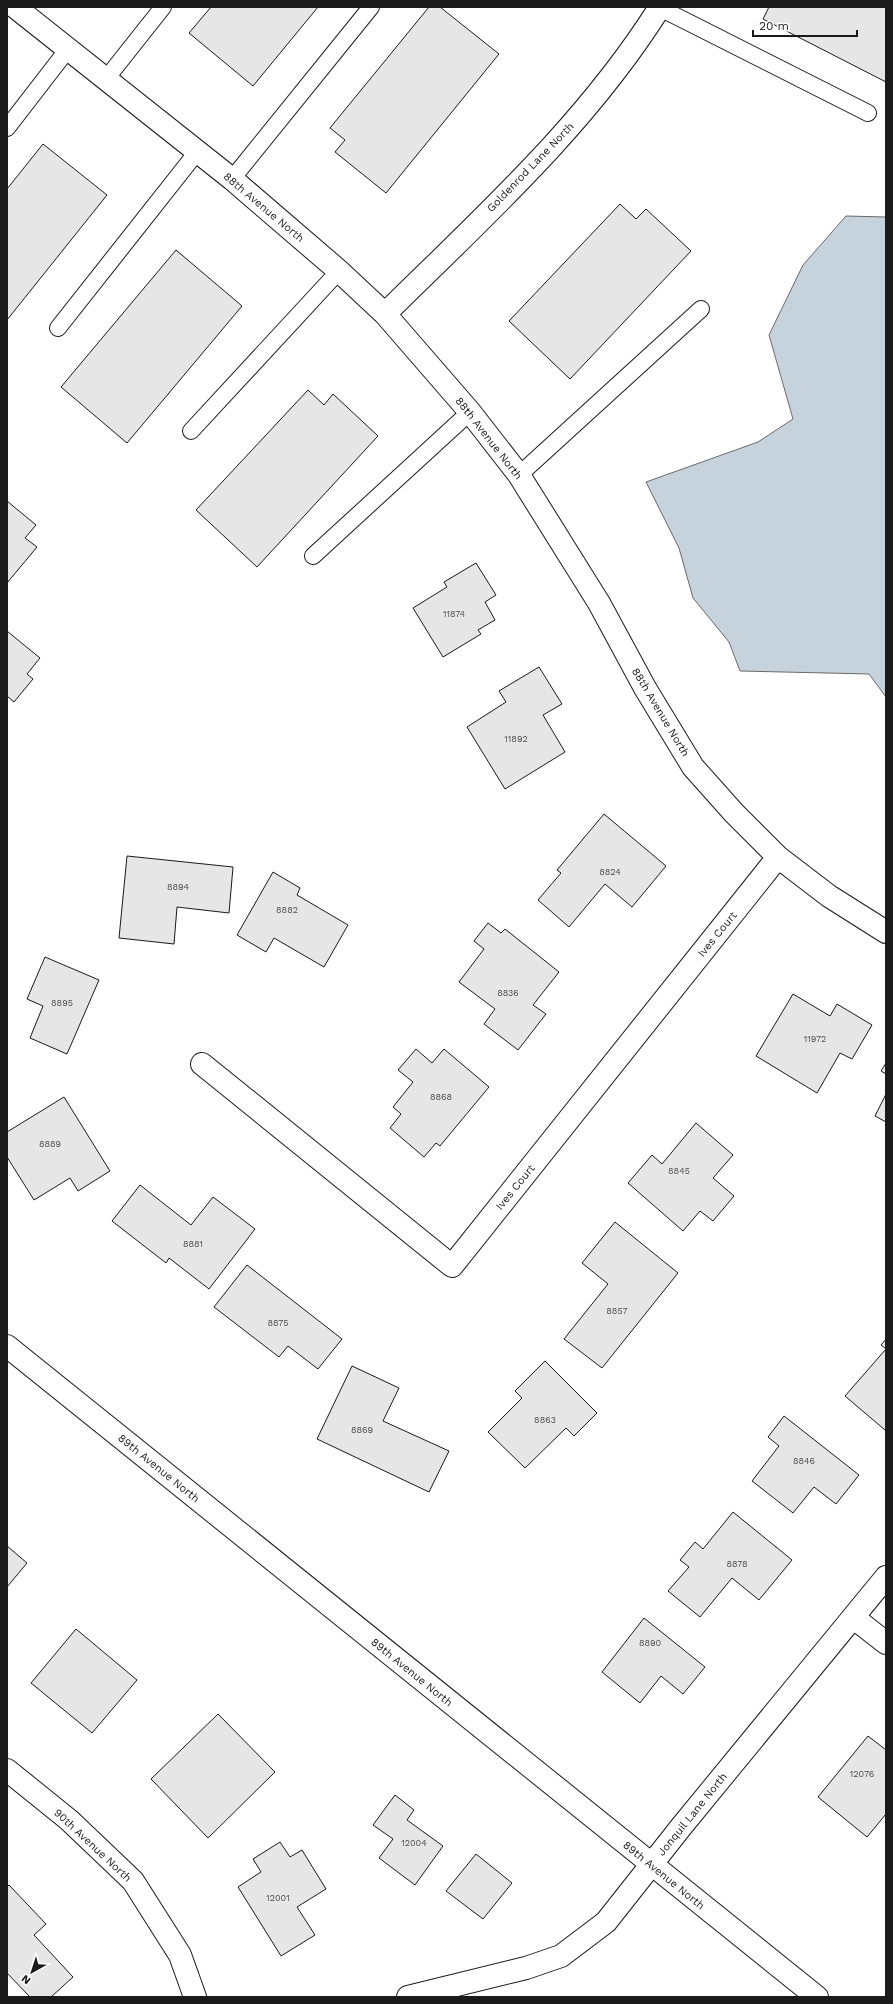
<svg xmlns="http://www.w3.org/2000/svg" width="893" height="2004" viewBox="0 0 893 2004" font-family="'Work Sans',sans-serif">
	<style>
		.water { fill: #c6d2dc; stroke: #6a6a6a }
		.building { fill: #e6e6e6; stroke: #1a1a1a }
		.lines { fill: none; stroke-linecap: round; stroke-linejoin: round }
		.lane-casing { stroke: #1a1a1a; stroke-width: 18 }
		.street-casing { stroke: #1a1a1a; stroke-width: 24 }
		.secondary-casing { stroke: #1a1a1a; stroke-width: 24 }
		.lane { stroke: #fff; stroke-width: 16 }
		.street { stroke: #fff; stroke-width: 22 }
		.secondary { stroke: #fff; stroke-width: 22 }
		.labels { text-anchor: middle; stroke-width: 3; stroke-linejoin: round; paint-order: stroke }
		.number-label { font-size: 9px; fill: #4d4d4d }
		.street-label { font-size: 11px; fill: #1a1a1a; stroke: #fff }
	</style>
	<rect width="100%" height="100%" fill="#fff"/>
	<!-- water -->
	<path class="water" d="M846,216l40,1v480l-17,-23 -129,-3 -11,-29 -36,-44 -14,-50 -33,-66 112,-40 35,-23 -24,-84 34,-70z"/>
	<!-- building -->
	<path class="building" d="M211,7h107l-65,79 -64,-53z
		M429,7h11l59,47 -113,139 -51,-41 10,-12 -15,-12z
		M769,7h117v75l-123,-63z
		M43,144l64,51 -100,125v-131z
		M620,204l16,15 10,-10 45,42 -121,128 -61,-58z
		M176,250l66,56 -115,137 -66,-56z
		M308,390l16,15 9,-11 45,42 -121,131 -61,-57z
		M7,501l29,24 -11,13 12,9 -30,36z
		M476,563l20,32 -11,7 10,18 -17,10 3,4 -38,23 -30,-49 34,-21 -3,-5z
		M7,631l33,27 -13,16 6,5 -19,23 -7,-6z
		M539,667l23,37 -19,11 22,37 -60,37 -38,-62 39,-25 -7,-11z
		M604,814l62,52 -34,41 -27,-23 -36,43 -31,-27 23,-27 -4,-3z
		M127,856l106,11 -4,46 -52,-6 -3,37 -55,-6z
		M273,872l27,16 -3,7 51,30 -24,42 -50,-29 -8,14 -29,-17z
		M488,923l13,10 4,-4 54,43 -26,33 13,9 -28,36 -34,-26 11,-15 -36,-27 25,-33 -10,-8z
		M45,957l54,23 -32,74 -37,-16 13,-32 -16,-7z
		M793,994l37,22 7,-12 35,21 -20,34 -12,-6 -23,40 -61,-37z
		M416,1049l16,14 12,-14 45,38 -49,59 -4,-3 -12,14 -34,-29 11,-14 -8,-7 20,-25 -15,-12z
		M886,1063v11l-5,-3z
		M886,1094v28l-11,-6z
		M64,1097l46,74 -32,20 -8,-13 -36,22 -27,-43v-25z
		M696,1123l37,32 -20,23 21,18 -21,25 -13,-10 -17,20 -55,-48 24,-28 10,9z
		M140,1185l51,40 22,-28 42,32 -46,60 -40,-31 -3,5 -54,-42z
		M615,1222l63,51 -76,95 -38,-29 44,-55 -26,-21z
		M247,1265l95,74 -24,30 -30,-23 -9,11 -65,-50z
		M886,1339v91h-1l-40,-34 41,-47 -5,-4z
		M545,1361l52,52 -23,23 -8,-8 -41,40 -37,-36 34,-34 -7,-7z
		M352,1366l47,22 -16,33 66,30 -20,41 -112,-53z
		M784,1416l75,59 -23,29 -22,-17 -21,26 -41,-32 27,-35 -11,-9z
		M733,1512l59,48 -33,40 -27,-22 -32,39 -32,-26 21,-24 -9,-7 15,-18 8,7z
		M7,1546l20,17 -20,24z
		M644,1618l61,49 -22,27 -22,-18 -21,27 -38,-31z
		M76,1629l61,51 -45,53 -61,-50z
		M218,1714l57,58 -67,66 -57,-59z
		M868,1736l18,14v64l-19,23 -49,-40z
		M395,1795l19,15 -7,10 36,26 -28,39 -36,-27 14,-19 -20,-14z
		M280,1842l10,15 12,-7 24,39 -29,18 18,28 -34,21 -43,-69 23,-15 -8,-13z
		M476,1854l36,29 -29,36 -37,-28z
		M9,1885l37,39 -12,11 39,42 -22,20h-21l-23,-24v-86z"/>
	<g class="lines">
		<defs>
			<path id="lane" d="M660,8l208,105
				M106,79l57,-72
				M7,128l61,-79
				M232,179l139,-172
				M58,328l139,-176
				M191,431l148,-160
				M519,475l182,-166
				M313,556l157,-144"/>
			<path id="street" d="M15,7l217,172 107,92 46,43 85,98 49,63 80,128 46,85 48,79 41,46 44,44 51,39 57,36
				M385,314c98,-97 201,-189 275,-307
				M202,1064l250,202 326,-409
				M854,1618l32,25
				M7,1770l62,50 64,61 47,74 15,42
				M408,1997l118,-29 35,-12 45,-34 75,-95 205,-250"/>
			<path id="secondary" d="M7,1346l810,651"/>
		</defs>
		<!-- lane casing -->
		<use href="#lane" class="lane-casing"/>
		<!-- street casing -->
		<use href="#street" class="street-casing"/>
		<!-- secondary casing -->
		<use href="#secondary" class="secondary-casing"/>
		<!-- lane -->
		<use href="#lane" class="lane"/>
		<!-- street -->
		<use href="#street" class="street"/>
		<!-- secondary -->
		<use href="#secondary" class="secondary"/>
	</g>
	<g class="labels">
		<!-- number labels -->
		<g class="number-label">
			<text x="454" y="617">11874</text>
			<text x="516" y="742">11892</text>
			<text x="610" y="875">8824</text>
			<text x="178" y="890">8894</text>
			<text x="287" y="913">8882</text>
			<text x="508" y="996">8836</text>
			<text x="62" y="1006">8895</text>
			<text x="815" y="1042">11972</text>
			<text x="441" y="1100">8868</text>
			<text x="50" y="1147">8889</text>
			<text x="679" y="1174">8845</text>
			<text x="193" y="1247">8881</text>
			<text x="617" y="1314">8857</text>
			<text x="278" y="1326">8875</text>
			<text x="545" y="1423">8863</text>
			<text x="362" y="1433">8869</text>
			<text x="804" y="1464">8846</text>
			<text x="737" y="1567">8878</text>
			<text x="650" y="1646">8890</text>
			<text x="862" y="1777">12076</text>
			<text x="414" y="1846">12004</text>
			<text x="278" y="1901">12001</text>
		</g>
		<!-- street labels -->
		<g class="street-label">
			<text transform="translate(530 167) rotate(-46)" y="4">Goldenrod Lane North</text>
			<text transform="translate(264 207) rotate(40)" y="4">88th Avenue North</text>
			<text transform="translate(489 438) rotate(52)" y="4">88th Avenue North</text>
			<text transform="translate(661 712) rotate(59)" y="4">88th Avenue North</text>
			<text transform="translate(717 934) rotate(-51)" y="4">Ives Court</text>
			<text transform="translate(515 1187) rotate(-51)" y="4">Ives Court</text>
			<text transform="translate(159 1468) rotate(39)" y="4">89th Avenue North</text>
			<text transform="translate(412 1672) rotate(39)" y="4">89th Avenue North</text>
			<text transform="translate(692 1814) rotate(-51)" y="4">Jonquil Lane North</text>
			<text transform="translate(93 1845) rotate(43)" y="4">90th Avenue North</text>
			<text transform="translate(664 1875) rotate(39)" y="4">89th Avenue North</text>
		</g>
	</g>
	<!-- border -->
	<rect width="893" height="2004" fill="none" stroke="#1a1a1a" stroke-width="16"/>
	<!-- north arrow -->
	<g transform="translate(32 1972) rotate(219)" stroke="#ffffff" stroke-width="3" paint-order="stroke">
	<path d="M0-3L7 15L0 10L-7 15Z" fill="#1a1a1a"/>
	<text y="-6" font-size="11" font-weight="bold" text-anchor="middle" fill="#1a1a1a">N</text>
	</g>
	<!-- scale -->
	<path d="M753 30v6h104v-6" fill="none" stroke="#1a1a1a" stroke-width="2"/>
	<text x="759" y="30" font-size="12" fill="#1a1a1a" stroke="#ffffff" stroke-width="3" paint-order="stroke">20 m</text>
</svg>
